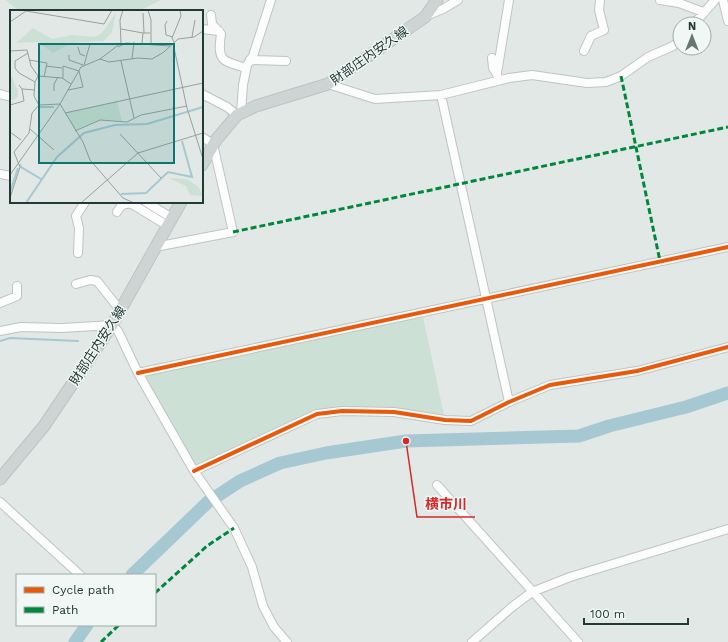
<svg xmlns="http://www.w3.org/2000/svg" width="728" height="642" viewBox="0 0 728 642" font-family="'Work Sans','Noto Sans JP',sans-serif">
	<style>
		.green { fill: #cce0d5 }
		.lines { fill: none; stroke-linecap: round; stroke-linejoin: round }
		.stream { stroke: #a6c8d3; stroke-width: 2 }
		.river { stroke: #a6c8d3; stroke-width: 13 }
		.minor-casing { stroke: #bfc4c3; stroke-width: 10 }
		.major-casing { stroke: #bcc4c2; stroke-width: 13 }
		.minor { stroke: #fbfcfb; stroke-width: 8 }
		.major { stroke: #ced4d3; stroke-width: 11 }
		.quiet { stroke: #00873e; stroke-width: 3; stroke-dasharray: 6 3; stroke-linecap: butt }
		.cycleway-casing { stroke: #f0f7f4; stroke-width: 6 }
		.cycleway { stroke: #e8590c; stroke-width: 4 }
		.labels { text-anchor: middle; stroke-width: 3; stroke-linejoin: round; paint-order: stroke }
		.street-label { font-size: 13px; fill: #223935; stroke: #f0f7f4 }
		.inset-river { fill: none; stroke: #a6c8d3; stroke-width: 2 }
		.inset-road { fill: none; stroke: #95a29f; stroke-width: 1 }
		.view { fill: #0f766e; fill-opacity: 0.15; stroke: #0f766e; stroke-width: 2 }
		.inset-edge { fill: none; stroke: #223935; stroke-width: 2 }
		.leader { fill: none; stroke: #d62828; stroke-width: 1.5 }
		.callout-dot { fill: #d62828; stroke: #f0f7f4; stroke-width: 1.5 }
		.callout-label { font-size: 14px; text-anchor: middle; font-weight: bold; fill: #d62828; stroke: #f0f7f4; stroke-width: 3; stroke-linejoin: round; paint-order: stroke }
	</style>
	<rect width="100%" height="100%" fill="#e2e8e6"/>
	<!-- green -->
	<path class="green" d="M6,0h155l-22,11h-120z
		M422,312l23,108 -116,-9 -135,60 -56,-98z"/>
	<g class="lines">
		<!-- stream -->
		<path class="stream" d="M0,341l10,-3 68,3"/>
		<!-- river -->
		<path class="river" d="M132,575l76,-73 32,-21 40,-18 46,-10 80,-12 173,-5 30,-10 77,-19 42,-14
			M75,642l12,-17"/>
		<defs>
			<path id="minor" d="M660,0l19,3 24,9
				M723,0l5,21
				M211,15l1,9 9,10c-4,27 1,27 25,34
				M426,16l17,-7 15,-9
				M694,24l21,-24
				M202,29l17,2
				M584,51l7,-15 13,-6 -5,-20 1,-10
				M492,58l1,10 3,5
				M250,60l36,1
				M498,80l-1,-7 12,-73
				M328,84l47,15 66,-4 68,-17 23,-3 55,8 19,-1 15,-6 27,-19 25,-11 7,-6
				M0,94l11,3
				M202,94l25,13 10,8
				M441,95l68,307
				M241,113l2,-28 4,-20 6,-9 18,-56
				M0,174l11,2
				M146,202l26,16
				M117,212c4,-7 7,-9 15,-8l36,22
				M155,247l78,-15 -20,-88 -11,-7
				M78,253l1,-25 -3,-12 9,-14
				M76,284l14,-4 7,1 23,29
				M0,303l17,-7v-10
				M0,331l21,-4 41,1 50,-3 6,6 20,42 56,98 40,57 18,39 11,39 11,21 13,15
				M138,373l590,-126
				M194,471l123,-57 25,-3 52,1 51,8 26,1 38,-19 41,-17 87,-14 91,-24
				M437,485l141,157
				M0,502l80,73
				M472,642l40,-35 20,-15 38,-15 158,-48"/>
			<path id="major" d="M202,165l14,-25 21,-25 19,-9 72,-22 97,-67 12,-17
				M0,479l44,-53 68,-101 69,-123"/>
		</defs>
		<!-- minor casing -->
		<use href="#minor" class="minor-casing"/>
		<!-- major casing -->
		<use href="#major" class="major-casing"/>
		<!-- minor -->
		<use href="#minor" class="minor"/>
		<!-- major -->
		<use href="#major" class="major"/>
		<!-- quiet -->
		<path class="quiet" d="M621,76l39,185
			M233,232l495,-105
			M155,593l52,-47 27,-18
			M101,642l18,-17"/>
		<defs>
			<path id="cycleway" d="M138,373l590,-126
				M194,471l123,-57 25,-3 52,1 51,8 26,1 38,-19 41,-17 87,-14 91,-24"/>
		</defs>
		<!-- cycleway casing -->
		<use href="#cycleway" class="cycleway-casing"/>
		<!-- cycleway -->
		<use href="#cycleway" class="cycleway"/>
	</g>
	<g class="labels">
		<!-- street labels -->
		<g class="street-label">
			<text transform="translate(369 55) rotate(-35)" y="5">財部庄内安久線</text>
			<text transform="translate(97 345) rotate(-57)" y="5">財部庄内安久線</text>
		</g>
	</g>
	<!-- overview -->
	<g transform="translate(10 10)">
		<rect width="193" height="193" fill="#e2e8e6"/>
		<path d="M106,3l-4,19 -8,9 -33,2 -18,10 -15,-11 -22,1 17,-15 19,11 20,-4 23,2 7,-4zM0,63l8,18v6l-4,3 -3,-1zM107,91l5,20 -22,-1 -25,11 -10,-18zM159,168l17,1 7,4 6,5 4,8 -13,-1 -4,-9z" fill="#cce0d5"/>
		<path class="inset-river" d="M29,97h15M10,154l1,3 20,12M0,182l8,-24M111,184l25,-1 22,-21 24,5 -10,-36M16,193l31,-46 27,-24 31,-8 32,-1 56,-17"/>
		<path class="inset-road" d="M138,0l3,10v23M133,3l1,20M157,11l-2,4 1,10 7,2M0,12l16,-11 78,13 8,-14M111,19l22,4M182,27l3,-17M164,32l-2,-4 9,-22 -1,-6M132,33l1,-10h7M163,33l14,65 16,51M68,37l2,7 5,2M108,37l8,-4 44,3M0,41l17,-1 4,16 7,10 24,2 9,6M18,43l-13,8v7l4,5 16,9M59,45v5l14,5M90,49l9,3 29,-4 14,1 12,-7 14,-13 16,-2 9,-6M122,49l2,-17M19,50l18,3 -3,14M111,51l13,57M74,55l6,-21M36,56l16,2M28,66l-3,6 -1,14 5,9M53,68v-12l16,5 4,16 -15,3M9,75l3,4 13,1M44,81v-7l4,-7M0,95l14,-4 -2,-12M55,103l138,-30M20,119l24,21M65,121l25,-11 27,2 14,-7 46,-9M0,122l11,8M110,124l41,44M0,165l50,-71 21,-37 19,-8 21,-16 -1,-23 3,-10M0,188l10,-31 -6,-15 15,-19 3,-20 7,-8 21,-1 23,38 7,18 33,38 11,5M71,193l57,-50 65,-20"/>
		<path class="view" d="M29,34h135v119h-135z"/>
		<rect width="193" height="193" class="inset-edge"/>
	</g>
	<!-- callouts -->
	<path class="leader" d="M406 441L417 517H475"/>
	<circle class="callout-dot" cx="406" cy="441" r="4"/>
	<g class="callout-label">
		<text x="446" y="509">横市川</text>
	</g>
	<!-- legend -->
	<rect x="16" y="574" width="140" height="52" fill="#f0f7f4" stroke="#9eaba8"/>
	<rect x="24" y="587" width="20" height="6" fill="#e8590c" stroke="#9eaba8"/>
	<text x="52" y="594" font-size="12" fill="#223935">Cycle path</text>
	<rect x="24" y="607" width="20" height="6" fill="#00873e" stroke="#9eaba8"/>
	<text x="52" y="614" font-size="12" fill="#223935">Path</text>
	<!-- north arrow -->
	<g transform="translate(692 36)"><circle r="19" fill="#f0f7f4" stroke="#9eaba8"/>
	<path d="M0-3L7 15L0 10L-7 15Z" fill="#657673"/>
	<text y="-6" font-size="11" font-weight="bold" text-anchor="middle" fill="#223935">N</text>
	</g>
	<!-- scale -->
	<path d="M584 618v6h104v-6" fill="none" stroke="#223935" stroke-width="2"/>
	<text x="590" y="618" font-size="12" fill="#223935" stroke="#f0f7f4" stroke-width="3" paint-order="stroke">100 m</text>
</svg>
